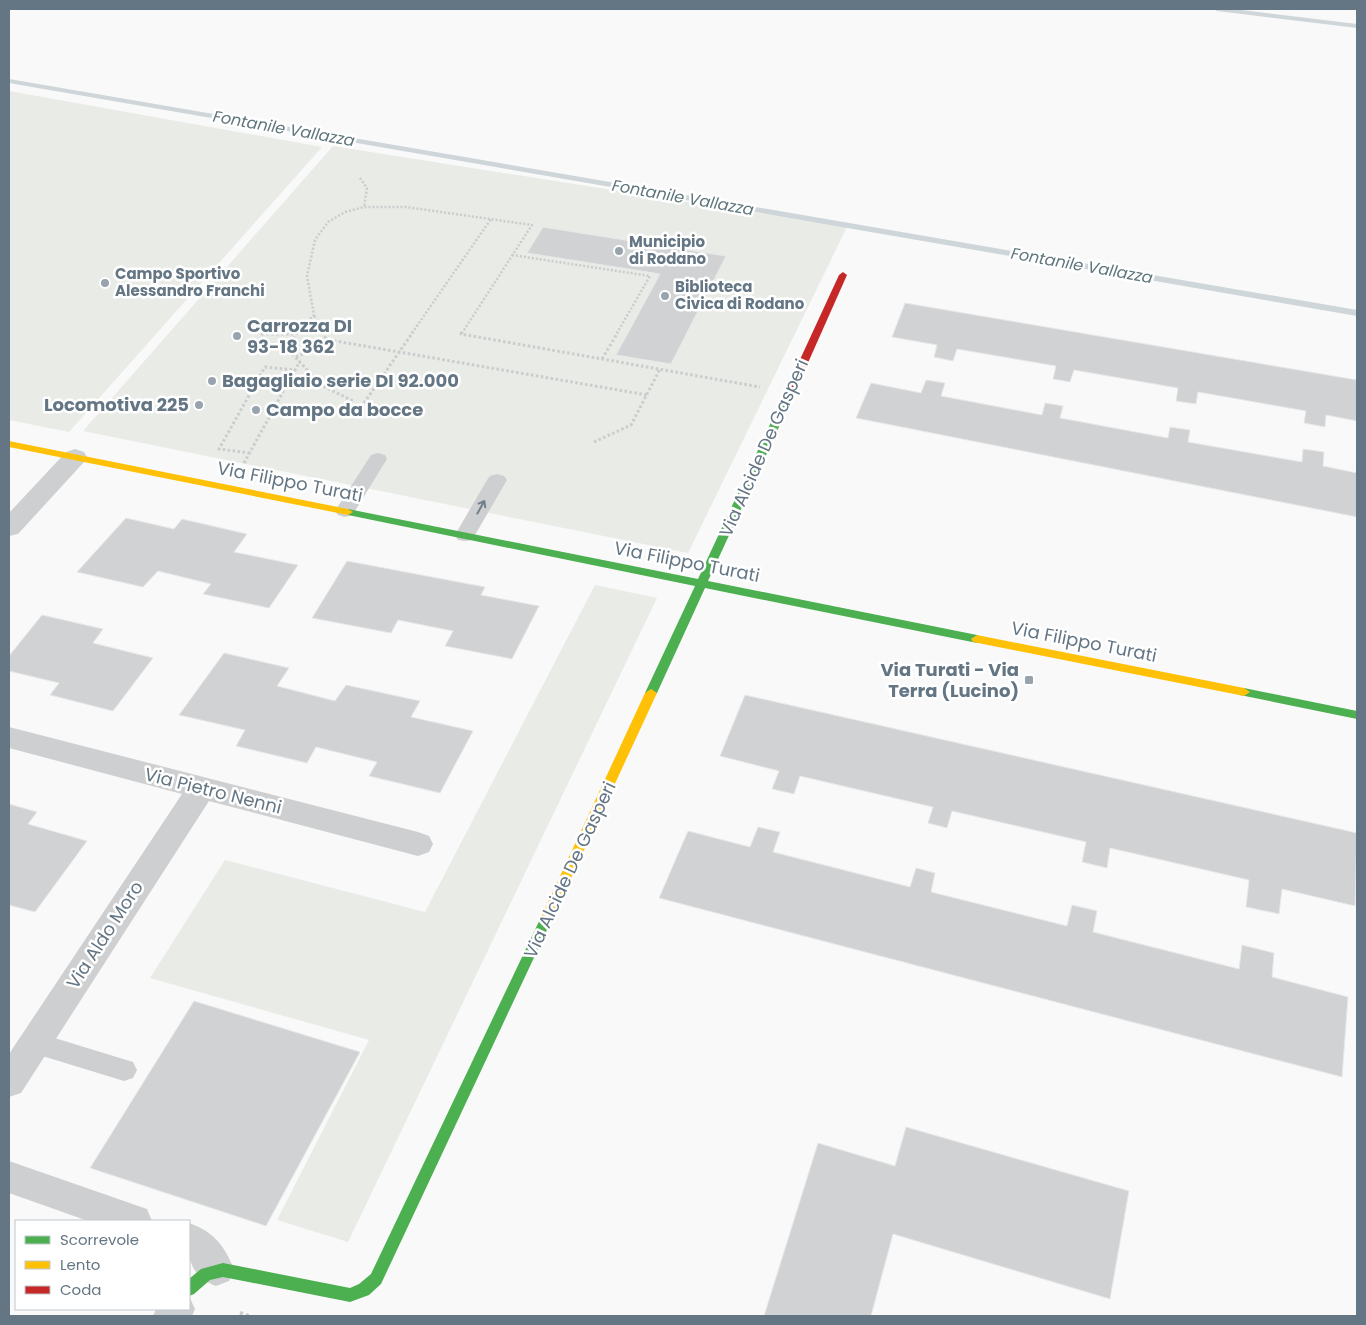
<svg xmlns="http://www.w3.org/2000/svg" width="1366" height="1325" viewBox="0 0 1366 1325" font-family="Poppins,sans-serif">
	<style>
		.green { fill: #e8ebe6 }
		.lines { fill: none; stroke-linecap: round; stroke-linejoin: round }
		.stream { fill: #ced6d9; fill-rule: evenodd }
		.building { fill: #d0d2d4; stroke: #e8e8e8 }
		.path-far2 { stroke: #cbcccd; stroke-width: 2.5; stroke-dasharray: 2 2; stroke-linecap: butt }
		.path-far1 { stroke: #cbcccd; stroke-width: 3; stroke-dasharray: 2.5 2.5; stroke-linecap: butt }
		.path { stroke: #cbcccd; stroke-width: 4; stroke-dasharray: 3 3; stroke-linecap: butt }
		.lane { fill: #cecfd0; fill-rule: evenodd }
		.street { fill: #cecfd0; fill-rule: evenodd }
		.fast { fill: #4caf50; fill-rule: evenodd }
		.slow { fill: #ffc107; fill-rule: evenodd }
		.jam { fill: #c62828; fill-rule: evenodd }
		.oneway { stroke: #6f7f8c }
		.poi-dot { fill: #98a4ad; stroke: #fff; stroke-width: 2 }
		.labels { text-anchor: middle; stroke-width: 5; stroke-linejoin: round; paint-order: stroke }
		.far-poi-label { font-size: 15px; font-weight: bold; fill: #647684; stroke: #fff; text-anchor: start }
		.far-water-label { font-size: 16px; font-style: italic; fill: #5f767d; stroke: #fff }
		.poi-label { font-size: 18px; font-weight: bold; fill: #647684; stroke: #fff; text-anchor: start }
		.street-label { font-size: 18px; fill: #647684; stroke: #fff }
	</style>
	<rect width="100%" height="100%" fill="#f9f9f9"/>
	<!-- green -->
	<path class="green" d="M9,91l313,56 -253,285 -60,-12z
		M333,146l514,81 -159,326 -605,-122z
		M595,585l62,13 -309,644 -71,-22 92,-180 -219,-62 75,-118 200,52z"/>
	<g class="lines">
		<!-- stream -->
		<path class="stream" d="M1213,9h20l124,15v4l-140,-17z
			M9,79l1348,231v6l-1348,-233z"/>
	</g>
	<!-- building -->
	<path class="building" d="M543,227l183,29 -55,108 -55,-9 44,-81 -133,-21z
		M905,303l452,77v41l-31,-6 -1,12 -21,-4 2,-12 -108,-19 -2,12 -20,-3 2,-13 -104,-18 -4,12 -17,-3 3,-13 -99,-17 -4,12 -19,-4 3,-12 -45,-8z
		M926,380l19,3 -4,13 101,19 3,-12 18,3 -3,12 108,20 2,-11 20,3 -2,12 114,20 1,-13 21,3 -1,14 34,7v44l-501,-99 15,-35 50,10z
		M126,518l48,11 8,-10 65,15 -13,18 64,13 -29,43 -66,-14 8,-10 -53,-13 -15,16 -66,-15z
		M347,561l138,26 -4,8 58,11 -27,53 -67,-13 8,-15 -55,-11 -7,13 -79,-15z
		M42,615l61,14 -10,14 60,15 -40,53 -63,-16 9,-12 -50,-12v-15z
		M224,653l65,15 -12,18 58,15 11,-16 74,16 -9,16 62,14 -33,62 -71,-17 8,-14 -61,-15 -9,16 -71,-17 9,-16 -66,-15z
		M745,695l612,138 -2,73 -73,-17 -3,25 -33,-7 3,-27 -139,-32 -3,20 -25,-6 4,-20 -134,-31 -5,17 -19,-5 5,-16 -133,-31 -6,18 -22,-5 7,-18 -59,-15z
		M9,804l28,8 -9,12 59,17 -52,71 -26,-7z
		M758,827l22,5 -7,20 137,35 6,-19 19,5 -4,19 136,34 5,-21 25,6 -4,21 146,37 3,-24 32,8 -2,24 76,20 -6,80 -683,-179 29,-67 62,16z
		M194,1001l166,51 -94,174 -176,-58z
		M906,1127l223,64 -19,108 -217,-65 -22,82h-107l54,-173 77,23z"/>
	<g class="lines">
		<!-- path-far2 -->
		<path class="path-far2" d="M360,178l7,10 -3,19
			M512,255l138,21 -33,57
			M314,316l12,17
			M296,333l18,-18 -7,-39 8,-36 13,-18 17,-10 19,-5h42l126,18 -70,108
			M412,333l79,-114"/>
		<!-- path-far1 -->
		<path class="path-far1" d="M297,332l-8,19 34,35 30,15
			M462,332l-1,2 299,53
			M261,334h34
			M324,339l323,56
			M296,357l22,-10 9,-12 -2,-3
			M602,359l16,-27
			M364,403l49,-71
			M594,442l37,-17 29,-56
			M250,453l-31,-4 46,-82 30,3
			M244,463l56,-102"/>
		<!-- path -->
		<path class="path" d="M240,1313l9,3"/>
		<!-- lane -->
		<path class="lane" d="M378,453l7,2 2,4 -32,52 -3,4 -7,2 -7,-2 -3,-4 36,-56z
			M497,474l7,2 3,4 -32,55 -3,5 -7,1 -7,-1 -3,-5 32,-55 3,-4z
			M35,1032l98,30 4,8 -4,8 -9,3 -98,-30 -4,-8 4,-8z"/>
		<!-- street -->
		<path class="street" d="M75,449l9,3 3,5 -3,5 -66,72 -9,2v-23l57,-61z
			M9,727l409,105 11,4 4,8 -4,8 -11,4 -209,-55 -188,292 -12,4v-43l173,-260 -173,-46z
			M9,1161l138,48 5,12h-64l-79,-28z
			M189,1223c25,9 35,22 45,46l-5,12 -13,5c-30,-11 -29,-35 -27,-63z
			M189,1296l6,13 -3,7h-39l3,-7h33z"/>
		<!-- fast -->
		<path class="fast" d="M790,389l5,3 -87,189 269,54 6,4 -2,3 -4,1 -272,-55 -48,105 -6,4 -6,-4 50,-107 -347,-71 -5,-3 5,-3 350,70 87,-187z
			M1244,688l113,23v8l-117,-24 -2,-3z
			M548,910l5,1 1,4 -173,369 -12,11 -19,7 -127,-25 -13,3 -16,14 -5,2v-17l12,-10 22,-6 127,25 9,-4 12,-10 171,-359 1,-4z"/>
		<!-- slow -->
		<path class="slow" d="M9,441l339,68 5,3 -5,3 -339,-68z
			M977,635l267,53 6,4 -6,4 -271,-54 -2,-3z
			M651,689l6,4 -103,222 -1,4 -5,1 -5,-1 -1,-4 103,-222z"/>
		<!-- jam -->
		<path class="jam" d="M843,272l4,3 -52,117 -2,2h-6l-2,-2 54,-117z"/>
	</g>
	<!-- one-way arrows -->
	<defs><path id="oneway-shaft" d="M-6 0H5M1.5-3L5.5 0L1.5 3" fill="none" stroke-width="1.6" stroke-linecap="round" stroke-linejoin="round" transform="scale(1.25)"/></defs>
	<use class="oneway" href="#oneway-shaft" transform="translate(481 507) rotate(-61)"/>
	<!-- markers -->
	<g class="poi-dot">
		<circle cx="619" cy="251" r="5"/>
		<circle cx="105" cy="283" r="5"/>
		<circle cx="665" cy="296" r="5"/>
		<circle cx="237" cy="336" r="5"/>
		<circle cx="212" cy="381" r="5"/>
		<circle cx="199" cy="405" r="5"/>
		<circle cx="256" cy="410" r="5"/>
		<rect x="1024" y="675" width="10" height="10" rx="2.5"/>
	</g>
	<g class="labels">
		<!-- far-poi labels -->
		<g class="far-poi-label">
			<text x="629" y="247">Municipio<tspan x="629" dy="17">di Rodano</tspan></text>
			<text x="115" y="279">Campo Sportivo<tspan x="115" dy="17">Alessandro Franchi</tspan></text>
			<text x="675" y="292">Biblioteca<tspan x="675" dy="17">Civica di Rodano</tspan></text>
		</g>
		<!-- far-water labels -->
		<g class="far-water-label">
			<text transform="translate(284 128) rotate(10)" y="6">Fontanile Vallazza</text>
			<text transform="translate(683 197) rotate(10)" y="6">Fontanile Vallazza</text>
			<text transform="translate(1082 265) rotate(10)" y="6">Fontanile Vallazza</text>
		</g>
		<!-- poi labels -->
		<g class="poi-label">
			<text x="247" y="332">Carrozza DI<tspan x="247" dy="21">93-18 362</tspan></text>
			<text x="222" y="387">Bagagliaio serie DI 92.000</text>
			<text x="189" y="411" text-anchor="end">Locomotiva 225</text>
			<text x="266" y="416">Campo da bocce</text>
			<text x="1019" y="676" text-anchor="end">Via Turati - Via<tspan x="1019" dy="21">Terra (Lucino)</tspan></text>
		</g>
		<!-- street labels -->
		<g class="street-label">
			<text transform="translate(764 448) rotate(-66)" y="6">Via Alcide De Gasperi</text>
			<text transform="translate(290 482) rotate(11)" y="6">Via Filippo Turati</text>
			<text transform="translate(687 562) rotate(11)" y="6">Via Filippo Turati</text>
			<text transform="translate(1084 642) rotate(11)" y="6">Via Filippo Turati</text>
			<text transform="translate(213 791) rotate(14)" y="6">Via Pietro Nenni</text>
			<text transform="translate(570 870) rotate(-65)" y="6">Via Alcide De Gasperi</text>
			<text transform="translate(105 935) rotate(-57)" y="6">Via Aldo Moro</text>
		</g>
	</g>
	<!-- border -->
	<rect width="1366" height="1325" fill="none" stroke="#647684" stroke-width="20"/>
	<!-- legend -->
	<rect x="15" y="1220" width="175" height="90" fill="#ffffff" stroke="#c1c8ce"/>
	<rect x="25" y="1236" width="25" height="8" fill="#4caf50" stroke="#c1c8ce"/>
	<text x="60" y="1245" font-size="15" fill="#647684">Scorrevole</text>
	<rect x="25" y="1261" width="25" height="8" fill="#ffc107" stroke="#c1c8ce"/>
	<text x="60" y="1270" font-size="15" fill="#647684">Lento</text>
	<rect x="25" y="1286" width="25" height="8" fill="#c62828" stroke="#c1c8ce"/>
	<text x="60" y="1295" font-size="15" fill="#647684">Coda</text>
</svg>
